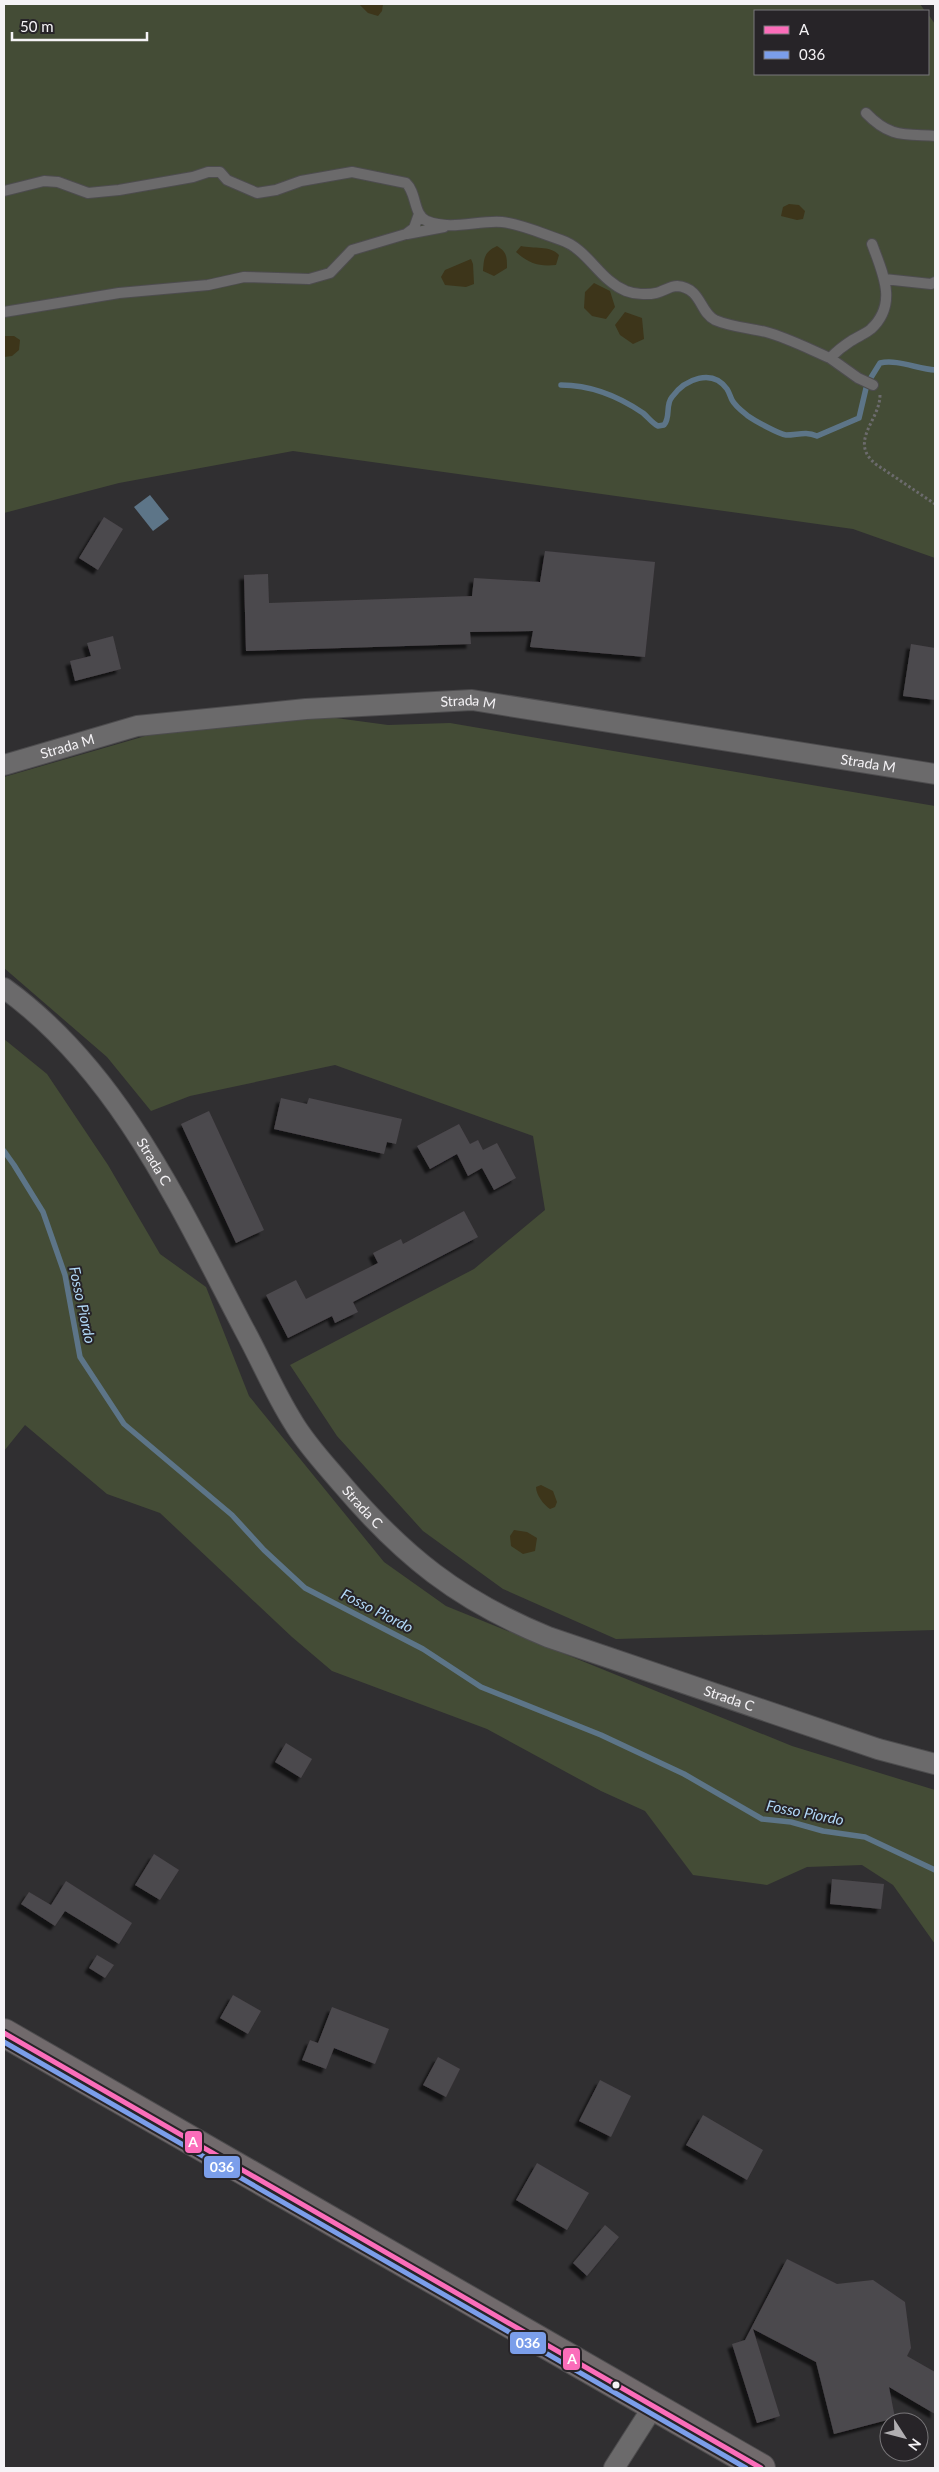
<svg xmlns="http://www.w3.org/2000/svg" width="939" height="2472" viewBox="0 0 939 2472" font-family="Lato,sans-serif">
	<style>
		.green { fill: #444c36 }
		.sand { fill: #3d351a }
		.water { fill: #5d7588 }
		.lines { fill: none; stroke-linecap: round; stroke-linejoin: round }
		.stream { stroke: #5d7588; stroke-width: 5.5 }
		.building { fill: #4c484d; filter: url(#shadow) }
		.lane-casing { stroke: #4d4c4e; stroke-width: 12 }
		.street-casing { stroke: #4d4c4e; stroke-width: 22 }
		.primary-casing { stroke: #4d4c4e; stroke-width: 30 }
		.path { stroke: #6c6b6d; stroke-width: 3; stroke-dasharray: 2.5 2.5; stroke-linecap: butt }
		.lane { stroke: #6b6a6b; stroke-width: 10 }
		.street { stroke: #6b6a6b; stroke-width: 20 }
		.primary { stroke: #716a6c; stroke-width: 28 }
		.bus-1-casing { stroke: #272428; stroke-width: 9 }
		.bus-2-casing { stroke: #272428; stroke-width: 9 }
		.bus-1 { stroke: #fb6dba; stroke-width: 5 }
		.bus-2 { stroke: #7b9eea; stroke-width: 5 }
		.bus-dot { fill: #f5f3f6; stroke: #272428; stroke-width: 2 }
		.labels { text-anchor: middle; stroke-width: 4; stroke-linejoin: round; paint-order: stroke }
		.street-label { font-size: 14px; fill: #f5f3f6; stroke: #272428 }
		.water-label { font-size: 15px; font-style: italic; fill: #b1d8f7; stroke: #272428 }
		.line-badge { stroke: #272428; stroke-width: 2 }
		.badge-label { font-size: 14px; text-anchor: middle; font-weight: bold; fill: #fff }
	</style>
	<defs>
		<filter id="shadow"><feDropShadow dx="-4.5" dy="4.5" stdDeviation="1" flood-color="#0009"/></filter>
	</defs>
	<rect width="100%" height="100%" fill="#302f31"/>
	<!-- green -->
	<path class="green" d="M4,4h916l5,7h-170v63h173v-60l7,10v534l-82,-29 -560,-78 -174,32 -115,30z
		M240,705l148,20 62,-2 485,83v824l-319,9 -113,-50 -80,-58 -86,-95 -47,-71 184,-96 71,-59 -12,-74 -198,-71 -145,31 -39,15 -44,-54 -103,-89v-191l138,-40z
		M4,1039l43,35 61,91 52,89 46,33 43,109 135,166 62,44 346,140 143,44v154l-42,-59 -31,-20 -55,2 -40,18 -74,-10 -48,-64 -44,-20 -114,-62 -155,-58 -40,-34 -132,-124 -53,-19 -82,-69 -21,26z"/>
	<!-- sand -->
	<path class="sand" d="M359,4h24l-1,7 -4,5 -10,-3z
		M789,204l10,1 6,6 -2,8 -6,1 -16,-4 2,-9z
		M497,246c10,6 10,11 10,22l-13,8 -11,-5c1,-13 1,-19 14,-25z
		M521,246c12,3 29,-1 38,9l-3,10c-17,2 -28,-2 -40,-13z
		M471,259l2,5 1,20 -8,3 -21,-2 -4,-8 4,-7z
		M594,283l16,8 5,16 -9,12 -14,-3 -8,-8 1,-16z
		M625,312l17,6 2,21 -11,5 -13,-9 -5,-10z
		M4,336h10l6,4 -1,10 -7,6 -8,1z
		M541,1485l12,6 4,11 -2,5 -5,2c-6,-4 -14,-14 -14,-22z
		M514,1530l13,2 10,6 -2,13 -12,3 -12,-8 -1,-10z"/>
	<!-- water -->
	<path class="water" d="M150,495l19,24 -16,12 -19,-24z"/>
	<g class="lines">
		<!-- stream -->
		<path class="stream" d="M561,385c31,0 57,11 82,28 5,4 9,10 15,13l6,-1c7,-8 1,-20 8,-28 13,-18 40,-29 55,-8 2,3 3,7 5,11 3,6 11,12 16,16 7,5 31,18 38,19 12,0 19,-4 31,1l42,-18 8,-34 13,-21c17,-4 38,6 55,7
			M4,1151l10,14 29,47 22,63 15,82 44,67 108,91 32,35 41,38 118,61 58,38 120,48 83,39 78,45 29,3 32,9 42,6 70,33"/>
	</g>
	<!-- building -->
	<path class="building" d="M104,517l19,12 -25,41 -19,-12z
		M545,551l110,11 -10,95 -115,-10 3,-16 -63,1 1,12 -225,7 -2,-76 24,-1 1,29 203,-7 2,-18 66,4z
		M113,636l8,33 -46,12 -5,-20 21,-5 -4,-13z
		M911,644l24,4v52l-32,-4z
		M281,1098l26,6 2,-6 93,21 -6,25 -9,-2 -3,12 -110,-25z
		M209,1111l55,119 -28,13 -55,-119z
		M459,1124l11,20 8,-4 5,10 14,-7 19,35 -22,12 -12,-22 -14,8 -11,-22 -27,15 -13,-23z
		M464,1211l14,26 -125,65 5,10 -23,11 -3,-7 -44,22 -22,-43 30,-15 10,19 72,-36 -5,-10 28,-14 2,5z
		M286,1743l26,16 -11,19 -26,-16z
		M154,1854l25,16 -19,30 -25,-15z
		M832,1879l52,5 -3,25 -51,-5z
		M66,1881l66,42 -13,21 -54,-33 -10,15 -34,-22 8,-12 22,13z
		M97,1955l17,10 -9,13 -16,-10z
		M233,1995l28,16 -13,23 -28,-16z
		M332,2007l57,22 -14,35 -41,-16 -8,21 -24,-9 8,-20 8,3z
		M438,2057l22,12 -14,28 -23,-12z
		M600,2080l31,16 -20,41 -32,-16z
		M703,2115l60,35 -16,30 -61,-35z
		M537,2163l52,30 -22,37 -51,-30z
		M605,2225l14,12 -32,39 -14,-13z
		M787,2259l50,25 36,-4 32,22 6,46 -4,8 28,16v42l-46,-27 6,31 -61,16 -18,-72 -63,-33 27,87 -23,7 -25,-79 13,-4z"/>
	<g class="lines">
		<defs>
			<path id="lane" d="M866,113c24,25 38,21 69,23
				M4,191l40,-10 14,1 30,11 31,-3 74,-13 15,-5h12l7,8 30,13 19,-3 25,-9 51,-9 54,11c11,10 7,32 21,38 25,10 50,-1 75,1 19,2 41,12 59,18 27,9 38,40 65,51 8,3 21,4 30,2 6,-1 14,-7 21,-7 25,2 22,26 38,34 16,7 34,8 51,12 22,6 43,17 64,26 6,-6 13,-12 21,-17 6,-4 14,-7 20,-12 27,-25 12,-55 1,-85
				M407,234l37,-7
				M884,279l47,5 4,-2
				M4,312l115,-19 89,-8 36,-8 65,2 21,-6 22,-23 54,-16 8,-6 5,-14
				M830,358l28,20 15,7"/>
			<g id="street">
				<path id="s1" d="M4,765l133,-39 169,-17 166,-9 463,74"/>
				<path id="s2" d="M4,988c115,83 176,219 240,341 17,31 30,63 49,93 13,22 31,41 48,61 62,73 117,117 207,154l330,112 57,15"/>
				<path d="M614,2468l39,-61"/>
			</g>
			<path id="primary" d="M4,2033l757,435"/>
		</defs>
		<!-- lane casing -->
		<use href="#lane" class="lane-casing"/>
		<!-- street casing -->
		<use href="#street" class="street-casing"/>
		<!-- primary casing -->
		<use href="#primary" class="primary-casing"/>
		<!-- path -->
		<path class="path" d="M880,395c0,26 -33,47 -3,70l58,39"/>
		<!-- lane -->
		<use href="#lane" class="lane"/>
		<!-- street -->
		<use href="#street" class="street"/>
		<!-- primary -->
		<use href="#primary" class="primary"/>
		<defs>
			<path id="bus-1" d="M4,2033l757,435"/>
			<path id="bus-2" d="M4,2042l742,426"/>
		</defs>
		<!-- bus-1 casing -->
		<use href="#bus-1" class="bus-1-casing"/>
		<!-- bus-2 casing -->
		<use href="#bus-2" class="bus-2-casing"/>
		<!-- bus-1 -->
		<use href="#bus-1" class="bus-1"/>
		<!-- bus-2 -->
		<use href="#bus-2" class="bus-2"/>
	</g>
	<!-- markers -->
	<circle class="bus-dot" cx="616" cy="2385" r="4.5"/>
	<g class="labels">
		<!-- street labels -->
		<g class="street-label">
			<text dy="5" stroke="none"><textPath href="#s1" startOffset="471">Strada M</textPath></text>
			<text dy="5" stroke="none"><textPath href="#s1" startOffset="66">Strada M</textPath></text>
			<text dy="5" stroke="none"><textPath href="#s1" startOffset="876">Strada M</textPath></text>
			<text dy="5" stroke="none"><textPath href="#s2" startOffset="231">Strada C</textPath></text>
			<text dy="5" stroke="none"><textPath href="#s2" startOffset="636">Strada C</textPath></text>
			<text dy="5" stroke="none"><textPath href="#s2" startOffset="1056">Strada C</textPath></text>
		</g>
		<!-- water labels -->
		<g class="water-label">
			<text transform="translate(82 1305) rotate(78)" y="5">Fosso Piordo</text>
			<text transform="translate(377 1611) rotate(27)" y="5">Fosso Piordo</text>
			<text transform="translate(805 1813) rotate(11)" y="5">Fosso Piordo</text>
		</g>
	</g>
	<g class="line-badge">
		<rect x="184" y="2130" width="19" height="24" rx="5" fill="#fb6dba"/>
		<rect x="203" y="2155" width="38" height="24" rx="5" fill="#7b9eea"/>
		<rect x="509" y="2331" width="38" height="24" rx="5" fill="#7b9eea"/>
		<rect x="562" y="2347" width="19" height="24" rx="5" fill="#fb6dba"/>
	</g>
	<g class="badge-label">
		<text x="193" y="2147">A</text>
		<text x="222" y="2172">036</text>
		<text x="528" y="2348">036</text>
		<text x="572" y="2364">A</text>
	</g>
	<!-- border -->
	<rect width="939" height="2472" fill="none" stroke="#f5f3f6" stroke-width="10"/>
	<!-- legend -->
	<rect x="754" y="10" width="175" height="65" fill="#272428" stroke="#79777a"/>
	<rect x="764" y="26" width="25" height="8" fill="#fb6dba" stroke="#79777a"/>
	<text x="799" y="35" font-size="15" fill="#f5f3f6">A</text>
	<rect x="764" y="51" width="25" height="8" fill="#7b9eea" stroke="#79777a"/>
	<text x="799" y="60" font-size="15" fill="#f5f3f6">036</text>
	<!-- north arrow -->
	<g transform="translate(904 2437) rotate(126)"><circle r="24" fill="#272428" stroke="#79777a"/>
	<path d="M0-4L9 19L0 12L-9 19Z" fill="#b0aeb1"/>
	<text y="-8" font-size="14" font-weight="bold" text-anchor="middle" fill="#f5f3f6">N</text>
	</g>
	<!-- scale -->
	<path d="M12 32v8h135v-8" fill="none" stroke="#f5f3f6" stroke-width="2.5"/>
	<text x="20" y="32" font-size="15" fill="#f5f3f6" stroke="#272428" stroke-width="4" paint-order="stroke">50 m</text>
</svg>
